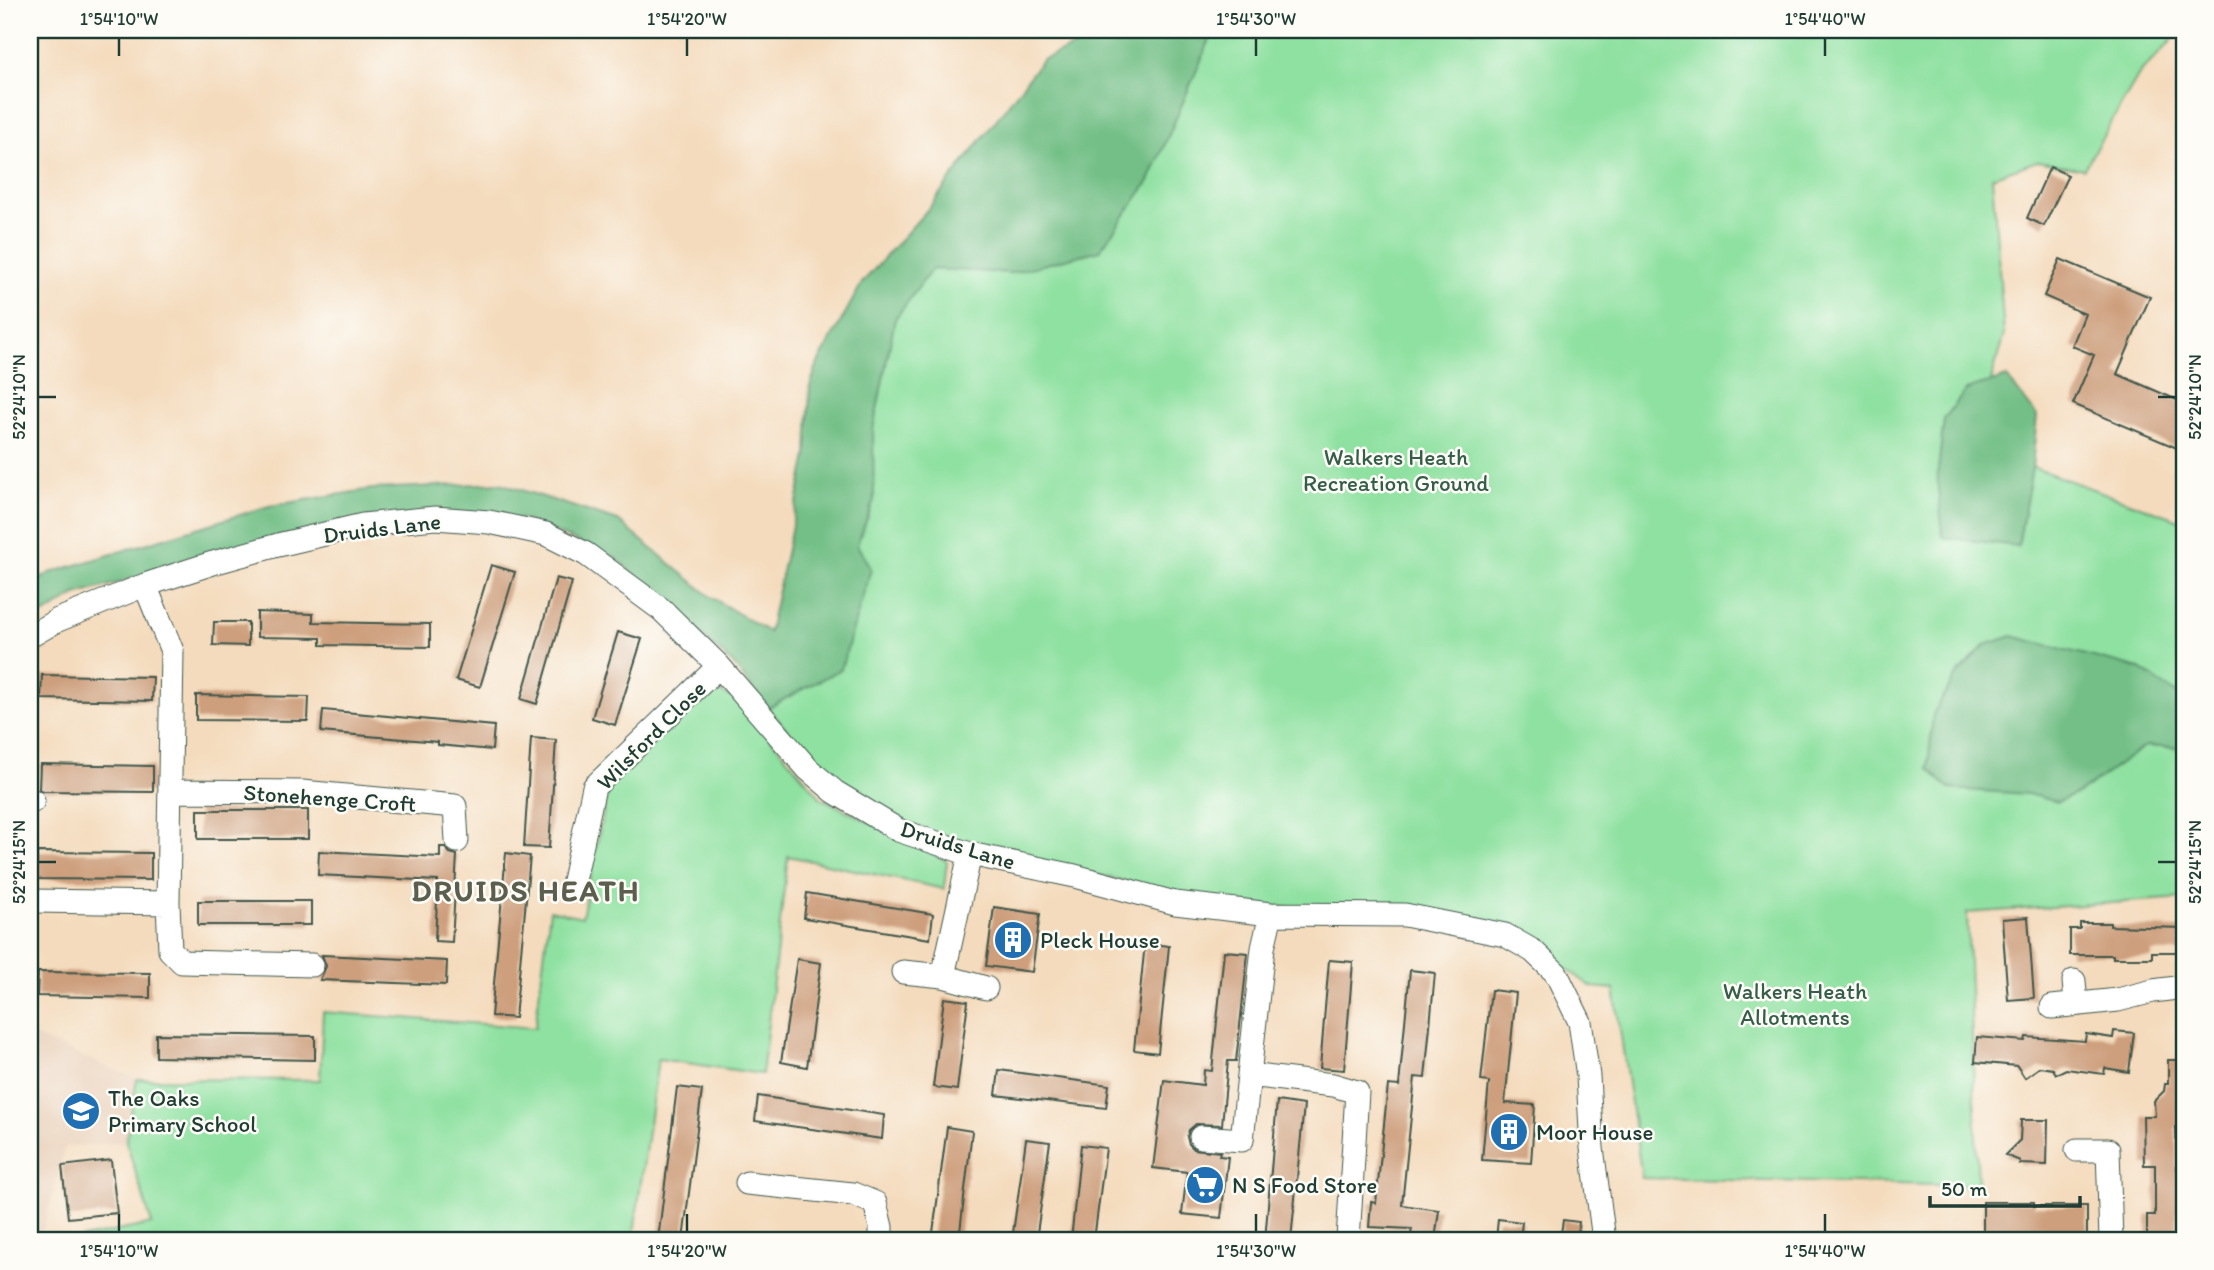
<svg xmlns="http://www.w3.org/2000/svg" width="2214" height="1270" viewBox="0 0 2214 1270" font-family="Itim,sans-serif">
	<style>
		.built { fill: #e9cfb8 }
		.green { fill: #8fe1a1; stroke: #578f6a; stroke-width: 2 }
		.forest { fill: #73bf87; stroke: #497e5e; stroke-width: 2 }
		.building { fill: #cd9f7d }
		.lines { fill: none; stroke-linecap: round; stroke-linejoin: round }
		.street-casing { stroke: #3f5549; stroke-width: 25 }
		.street { stroke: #fff; stroke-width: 23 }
		.ticks { fill: none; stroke: #1f3d34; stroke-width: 2.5 }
		.labels { text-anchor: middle; stroke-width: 5; stroke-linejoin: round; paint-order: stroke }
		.park-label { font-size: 23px; fill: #355e4a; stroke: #fdfcf7 }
		.street-label { font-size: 23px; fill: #1f3d34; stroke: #fdfcf7 }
		.poi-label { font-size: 23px; fill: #1f3d34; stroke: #fdfcf7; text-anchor: start }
		.district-label { font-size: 30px; font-weight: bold; letter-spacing: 2px; fill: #5c5f4e; stroke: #fdfcf7 }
		.neatline { fill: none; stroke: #1f3d34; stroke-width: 2.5 }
		.ticks-label { font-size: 18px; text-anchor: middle; fill: #1f3d34 }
	</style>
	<rect width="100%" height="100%" fill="#fdfcf7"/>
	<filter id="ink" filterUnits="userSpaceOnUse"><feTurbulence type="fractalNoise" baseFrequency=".0143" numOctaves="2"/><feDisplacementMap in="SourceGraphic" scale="14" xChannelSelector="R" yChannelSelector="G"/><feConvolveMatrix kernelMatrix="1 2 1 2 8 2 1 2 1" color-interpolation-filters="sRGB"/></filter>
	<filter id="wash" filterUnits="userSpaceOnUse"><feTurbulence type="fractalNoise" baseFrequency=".00686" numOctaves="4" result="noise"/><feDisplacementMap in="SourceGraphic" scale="28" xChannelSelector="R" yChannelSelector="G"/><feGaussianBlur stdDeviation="1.57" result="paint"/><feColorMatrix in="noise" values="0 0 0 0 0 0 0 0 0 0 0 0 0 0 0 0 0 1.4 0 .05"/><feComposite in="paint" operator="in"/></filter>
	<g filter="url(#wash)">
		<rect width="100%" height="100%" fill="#f4dbbd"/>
		<!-- built -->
		<path class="built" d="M30,1034l107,45 -11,63 -61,5 -23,86 -12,-3z"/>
		<!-- green -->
		<path class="green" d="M1120,30h1062l-42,43 -56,96 -47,-8 -45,16 12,157 -31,113 45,99 14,-79 150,54 2,-2v180l-44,-30 5,77 39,2v150l-217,15 11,273 -336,-8 -28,-189 -22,-2 -84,-60 -294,-26 -246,-55 -74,-28 -64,-39 -62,-71 82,-103 -32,-242z
			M722,693l15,6 84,99 126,63 -3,28 -156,-33 -26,218 -104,-15 -25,181h-560l79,-16 -26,-82 11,-63 183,1 3,-68 212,16 15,-118 32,7 27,-131 90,-89z"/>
		<!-- forest -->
		<path class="forest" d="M1112,30h102l-65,151 -49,69 -89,23 -79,-4 -37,50 -22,111 1,70 -17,45 14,24 -30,100 -73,39 -36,-45 -117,-106 -93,-38 -241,17 -205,59 -46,28v-37l20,-13 219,-67 103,-17 128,-6 118,38 93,76 58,35 38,-176 3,-70 8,-23 44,-80 66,-74 114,-149z
			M2007,377l30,39 -5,52 -14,78 -75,-9 -6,-59 7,-59 22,-29z
			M2012,636l128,33 44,30v49l-39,-2 -66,47 -22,9 -29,-8 -79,-5 -21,-21 5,-54 23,-38 29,-31z"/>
		<g id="blocks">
			<!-- building -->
			<path class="building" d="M2050,167l18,8 -24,51 -17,-8z
				M2060,259l90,38 -33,77 67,29v48l-111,-47 21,-49 -22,-9 13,-32 -41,-18z
				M491,565l24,7 -35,115 -24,-7z
				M556,578l16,4 -35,122 -16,-5z
				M257,612l56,2v8l117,2v23l-109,-2v-7l-64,-1z
				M214,622h34v24l-35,-1z
				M618,632l24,7 -27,86 -23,-7z
				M42,675l111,2 -1,24 -111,-2z
				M196,695l113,2 -1,24 -112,-1z
				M323,710l171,16 -2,24 -54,-5v-3l-117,-10z
				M531,738l25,2 -7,108 -25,-1z
				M40,764l113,2v26l-111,-1 -3,-2z
				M198,810h110v29h-110z
				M440,847h5l5,6 7,2 -5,87 -17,-1 3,-60 -120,-6 1,-24 121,6z
				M37,852l114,1v27l-115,-1z
				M506,853l24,3 -15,162 -24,-2z
				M807,893l126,21 -3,25 -126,-21z
				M198,901h113v24h-113z
				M994,907l46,7 -8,58 -46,-6z
				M2028,917l6,81 -26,2 -6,-81z
				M2080,923h30v3l74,2v24h-32v6h-39v-3h-43v-26h10z
				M1145,943l24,3 -11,107 -24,-3z
				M1224,951l24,2 -12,108h-8l-6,64 -26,-1 -7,6 -2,7 2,7 5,5 26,3 -1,4 9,1 -7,61 -39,-4 5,-42 -34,-4 11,-88 39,5 1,-15 8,1z
				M322,955l125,6 -1,24 -126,-5 6,-14z
				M797,959l24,4 -14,104 -26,-5z
				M1329,960l24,2 -9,108 -24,-2z
				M1410,970l25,3 -10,105 -10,-1 -13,128 37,5 -4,30h-25l2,-11 -43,-2 2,-25 5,1 12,-118 11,1z
				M38,972l112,1v25l-113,-2z
				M1491,990l25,3 -11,110 30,2 -4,58 -49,-3 7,-78 -8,-1z
				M944,998l24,3 -11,89 -24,-3z
				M2114,1031l20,2 -5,39 -24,-4 -1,6 -38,-5 -10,5 -3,-5 -13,-2 -15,11 -8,-12 -42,-4 2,-25 48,4 1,-4 59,4 1,-7 27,4z
				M156,1034l159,2v24l-159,-3z
				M2168,1060h16l-1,67h-7l1,42h7v42h-7l1,29h-31v-25h8v-50h-11l-1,-49h12l-1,-15 10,-10 1,-7h3z
				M999,1070l110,15 -3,23 -110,-13z
				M677,1087l25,3 -19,150h-25z
				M758,1096l126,19 -2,24 -127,-18z
				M1277,1101l27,4 -13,135h-26z
				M2021,1120h27l-1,45 -27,-1v-3l-15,-6 15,-15z
				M947,1127l25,4 -13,109h-27z
				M1026,1139l24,3 -14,98h-24z
				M1081,1145l25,3 -12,92h-23z
				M111,1160l6,53 -49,5 -6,-52z
				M1983,1202h51v4h53v30h-30v2h-18v-3l-56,1z
				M1498,1219l24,3 -2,18h-24z
				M1563,1220l16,2 -2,18h-17z"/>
		</g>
	</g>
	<g filter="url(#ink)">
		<use href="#blocks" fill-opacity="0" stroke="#3f5549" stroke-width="2"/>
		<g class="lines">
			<defs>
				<path id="street" d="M145,585l27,66 -4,252 2,47 12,12 130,3
					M30,636l28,-16 87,-35 68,-22 65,-18 85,-20 72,-7 54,4 57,12 40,20 76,56 57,56 89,103 27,23 63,38 72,24 105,22 100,27 96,11 134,1 100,20 28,16 23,22 24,49 8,54 4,72 12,92
					M171,791l131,1 153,14 2,35
					M30,801h3
					M572,890l22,-103 125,-121
					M34,901l134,2
					M1271,914l-8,34 -14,127 84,10 24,7 -9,148
					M903,972l40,4 43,12
					M943,976l27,-122
					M2074,981l2,23
					M2052,1007l66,-7 35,-9 31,-4
					M1201,1137l41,3 7,-65
					M2077,1150h31l3,90
					M747,1183l106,11 22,9 6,24v13"/>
			</defs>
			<!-- street casing -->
			<use href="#street" class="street-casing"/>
			<!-- street -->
			<use href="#street" class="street"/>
		</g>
	</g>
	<!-- ticks -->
	<path class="ticks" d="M119,38v18M687,38v18M1256,38v18M1825,38v18M38,397h18M2158,397h18M38,862h18M2158,862h18M119,1214v18M687,1214v18M1256,1214v18M1825,1214v18"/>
	<!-- icons -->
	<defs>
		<symbol id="building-disc" viewBox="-11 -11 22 22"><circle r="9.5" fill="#1f6fb2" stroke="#fdfcf7"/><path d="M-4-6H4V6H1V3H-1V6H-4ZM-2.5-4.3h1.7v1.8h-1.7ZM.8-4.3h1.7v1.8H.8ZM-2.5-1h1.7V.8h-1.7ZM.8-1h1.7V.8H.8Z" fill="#fff"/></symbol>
		<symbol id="school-disc" viewBox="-11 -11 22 22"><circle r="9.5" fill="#1f6fb2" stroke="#fdfcf7"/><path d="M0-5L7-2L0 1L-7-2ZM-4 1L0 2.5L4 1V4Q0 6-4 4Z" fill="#fff"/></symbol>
		<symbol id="supermarket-disc" viewBox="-11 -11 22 22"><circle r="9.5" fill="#1f6fb2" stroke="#fdfcf7"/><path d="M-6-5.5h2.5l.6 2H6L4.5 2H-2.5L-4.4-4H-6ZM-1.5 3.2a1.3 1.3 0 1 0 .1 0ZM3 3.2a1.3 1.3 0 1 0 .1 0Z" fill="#fff"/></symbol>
	</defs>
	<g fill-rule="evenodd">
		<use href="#building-disc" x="991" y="918" width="44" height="44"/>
		<use href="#school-disc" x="59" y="1089" width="44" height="44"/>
		<use href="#building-disc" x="1487" y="1110" width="44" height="44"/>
		<use href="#supermarket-disc" x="1183" y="1163" width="44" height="44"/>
	</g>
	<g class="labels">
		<!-- park labels -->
		<g class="park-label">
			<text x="1396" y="465">Walkers Heath<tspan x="1396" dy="26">Recreation Ground</tspan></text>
			<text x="1795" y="999">Walkers Heath<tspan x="1795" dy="26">Allotments</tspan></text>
		</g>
		<!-- street labels -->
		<g class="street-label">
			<text transform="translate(382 528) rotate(-7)" y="8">Druids Lane</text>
			<text transform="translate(651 735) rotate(-45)" y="8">Wilsford Close</text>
			<text transform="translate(330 798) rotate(4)" y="8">Stonehenge Croft</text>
			<text transform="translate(958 845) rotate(17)" y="8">Druids Lane</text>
		</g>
		<!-- poi labels -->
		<g class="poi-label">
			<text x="1040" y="948">Pleck House</text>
			<text x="108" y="1106">The Oaks<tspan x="108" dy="26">Primary School</tspan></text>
			<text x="1536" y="1140">Moor House</text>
			<text x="1232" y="1193">N S Food Store</text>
		</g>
		<!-- district labels -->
		<g class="district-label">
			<text x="526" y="901">DRUIDS HEATH</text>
		</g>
	</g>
	<!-- margin -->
	<rect width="2214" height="1270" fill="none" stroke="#fdfcf7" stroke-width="77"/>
	<!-- scale -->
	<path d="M1930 1196v10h150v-10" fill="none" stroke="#1f3d34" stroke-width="3.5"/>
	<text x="1941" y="1196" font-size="21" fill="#1f3d34" stroke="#fdfcf7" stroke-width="5" paint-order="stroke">50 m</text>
	<rect x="38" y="38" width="2138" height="1194" class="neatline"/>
	<g class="ticks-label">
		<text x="119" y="25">1°54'10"W</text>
		<text x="687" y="25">1°54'20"W</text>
		<text x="1256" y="25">1°54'30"W</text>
		<text x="1825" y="25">1°54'40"W</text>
		<text transform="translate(2195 397) rotate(-90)" y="6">52°24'10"N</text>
		<text transform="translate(19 397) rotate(-90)" y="6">52°24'10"N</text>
		<text transform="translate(2195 862) rotate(-90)" y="6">52°24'15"N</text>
		<text transform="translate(19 862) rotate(-90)" y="6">52°24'15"N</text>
		<text x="119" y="1257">1°54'10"W</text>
		<text x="687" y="1257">1°54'20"W</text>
		<text x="1256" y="1257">1°54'30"W</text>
		<text x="1825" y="1257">1°54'40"W</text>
	</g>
</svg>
